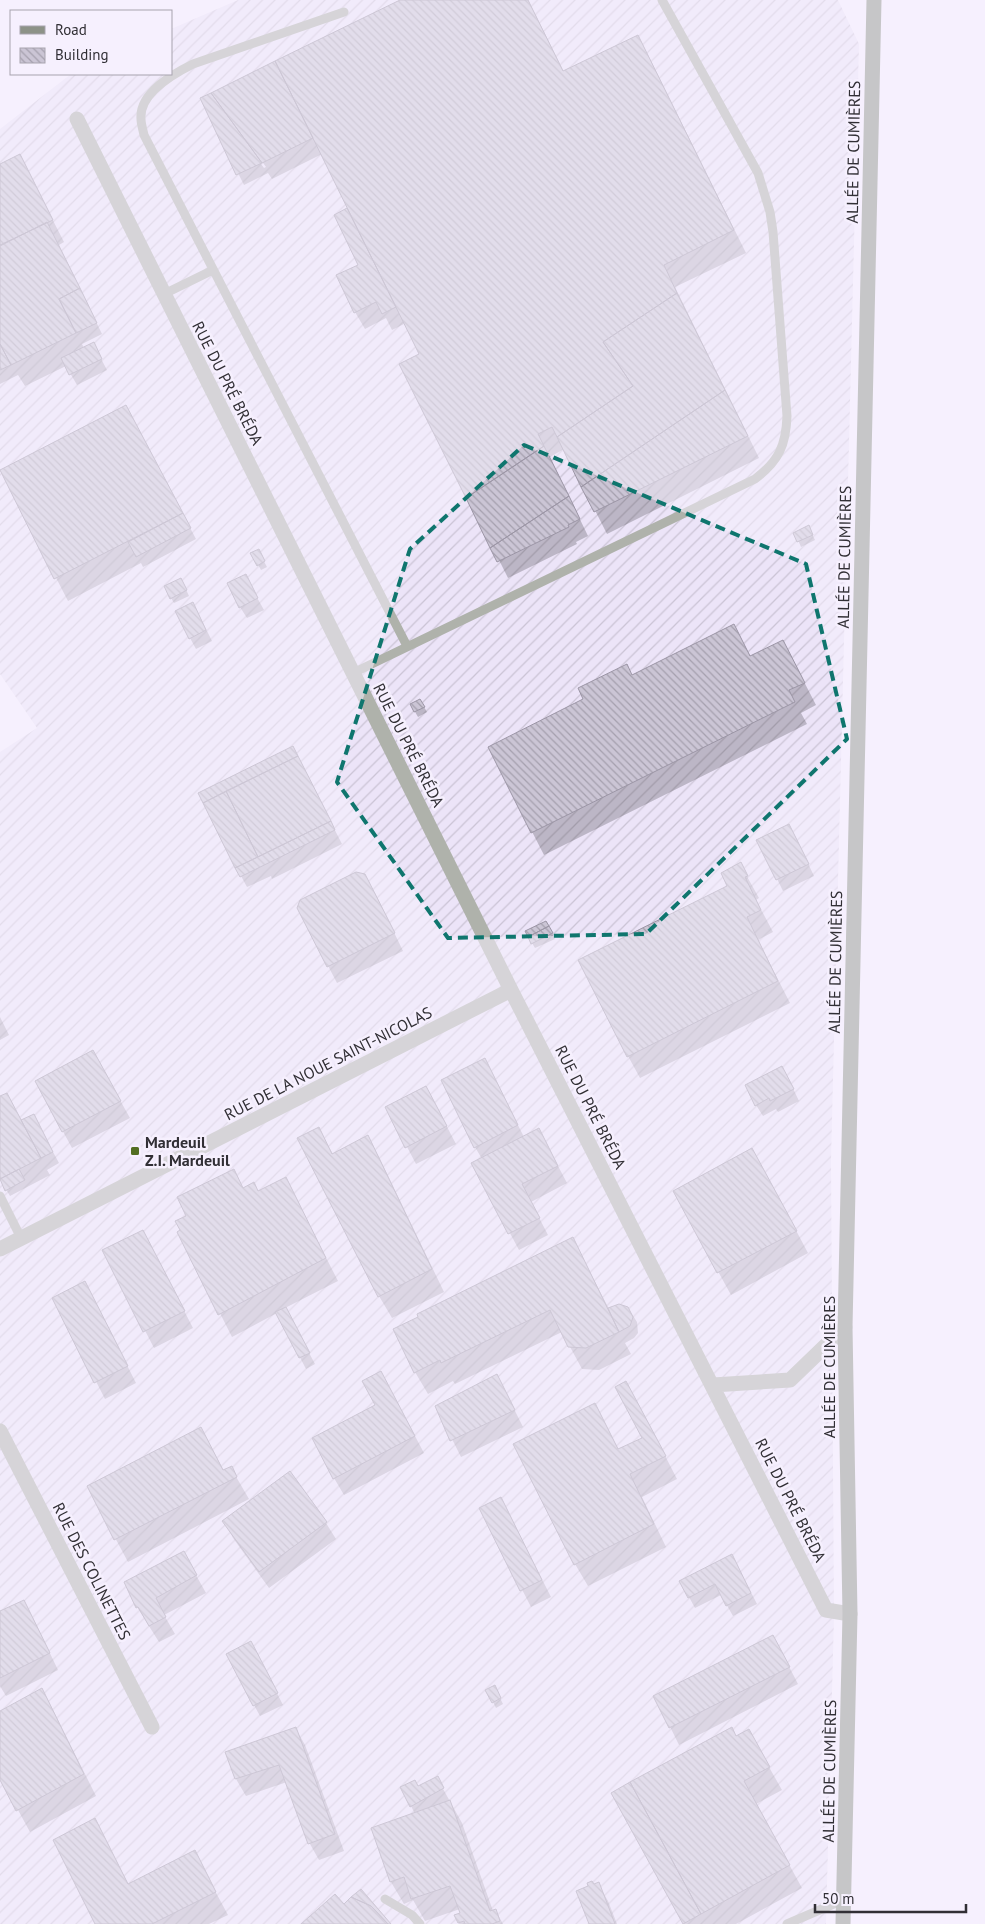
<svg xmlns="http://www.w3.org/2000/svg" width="985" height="1924" viewBox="0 0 985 1924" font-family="'PT Sans',sans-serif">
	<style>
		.industrial { fill: url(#industrial-furrows) }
		.shadow { fill: #0003; fill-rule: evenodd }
		.building { fill: url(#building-back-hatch); stroke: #9c96a6 }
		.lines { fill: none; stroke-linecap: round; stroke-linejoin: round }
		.service { stroke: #afb2ab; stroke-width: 9 }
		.minor { stroke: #afb2ab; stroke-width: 15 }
		.secondary { stroke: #8d9288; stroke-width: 15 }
		.marked { fill: none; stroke: #0f766e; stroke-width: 4; stroke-dasharray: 10 6; stroke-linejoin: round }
		.poi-dot { fill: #526e22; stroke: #f6f0fe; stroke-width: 2 }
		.labels { text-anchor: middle; stroke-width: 5; stroke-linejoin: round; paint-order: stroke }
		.street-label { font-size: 16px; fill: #312f35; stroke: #f6f0fe }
		.poi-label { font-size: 16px; font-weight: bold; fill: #312f35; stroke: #f6f0fe; text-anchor: start }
	</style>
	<defs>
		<pattern id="industrial-furrows" width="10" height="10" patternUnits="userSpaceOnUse" patternTransform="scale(1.25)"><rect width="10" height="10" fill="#ece4f8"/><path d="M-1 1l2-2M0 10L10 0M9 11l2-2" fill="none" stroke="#cbc4d5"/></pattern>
		<pattern id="building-back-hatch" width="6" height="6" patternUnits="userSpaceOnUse" patternTransform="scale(1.25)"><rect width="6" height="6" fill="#cbc5d5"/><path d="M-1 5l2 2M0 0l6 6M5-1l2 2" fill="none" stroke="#a5a0ae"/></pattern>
	</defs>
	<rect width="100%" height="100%" fill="#f6f0fe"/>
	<!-- industrial -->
	<path class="industrial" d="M238,0h600l21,44 -28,1116 3,456 -8,308h-826v-1172l37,-24 -37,-54v-545l71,-55h100v-45z"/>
	<!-- shadow -->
	<path class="shadow" d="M403,0h125l36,72 73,-35 13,22 96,194 -71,34 84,171 -152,76 -43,-85 -14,8 38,79 -12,6 1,2 -69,34 -107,-214 20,-10 -15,-31 -14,7 -6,-12 -21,11 -10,-17 5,-47 -10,-49 2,-1 -30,-61 -50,25 -4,-6 -24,12 -43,-86zM221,109h3l42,58 -2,1z
		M20,156l44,86 -5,3 43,89 -20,10 2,4 15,7 8,15 -30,15 -11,-19 -41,20 -7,-11 -18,9v-218z
		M126,407l70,132 -53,28 -2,-4 -73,38 -67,-130z
		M811,532l4,8 -14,7 -6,-14z
		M258,550l9,17 -6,3 -9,-17z
		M184,585l5,11 -15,7 -3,-5z
		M250,585l14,25 -17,8 -7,-11z
		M199,615l13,26 -16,8 -6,-11z
		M733,626l18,31 32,-16 33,64 -15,8 6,11 -263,131 -55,-107z
		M420,700l7,12 -9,5 -7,-12z
		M293,748l49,96 -70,35 -1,-3 -24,11 -6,-11z
		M795,836l19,40 -31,15 -25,-51z
		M740,864l19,34 -3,2 17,32 -15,8 32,63 -150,75 -12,-22z
		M375,893l28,58 -66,32 -39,-75z
		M546,922l9,17 -20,9 -3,-5z
		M0,1017l9,18 -9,5z
		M485,1060l39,77 24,10 19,36 -36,19 17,33 -29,15 -46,-86 9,-5 -7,-12z
		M102,1068l28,50 -58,30 -36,-66z
		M788,1078l11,23 -21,11 -2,-3 -13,7 -7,-11z
		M0,1098l22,23 17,5 20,37 -12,7 3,5 -40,21 -10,-17z
		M435,1104l21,40 -40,20 -30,-57z
		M318,1128l15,26 35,-17 12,22 64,133 -52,26 -13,-22z
		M765,1172l43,81 -77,42 -57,-104z
		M286,1179l52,102 -53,27 30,56 -9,5 -29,-56 -45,24 -53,-105 65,-43 14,3z
		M143,1231l50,97 -39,20 -50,-97z
		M573,1239l36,70 13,-4 8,6 7,11 1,11 -4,5 -9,5 6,11 -32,16 -17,-1 -20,-37 -107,52 -2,-3 -25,13 -13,-22z
		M54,1299l40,1 42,83 -31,16z
		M497,1375l26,52 -62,30 -25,-50z
		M390,1389l34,64 -80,42 -10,-17 43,-73z
		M594,1404l25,46 24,-12 -4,-33 38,74 -35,18 24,50 -78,39 -13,-22z
		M201,1429l23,42 7,-3 18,31 -121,63 -40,-75z
		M481,1509l29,7 41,81 -20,10z
		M224,1521l102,2 10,16 -67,49 -36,-50z
		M738,1567l19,37 -24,12 -12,-21 -26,13 -6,-11z
		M192,1568l14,25 -42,22 11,19 -16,8 -22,-35z
		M0,1613l33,5 25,52 -52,26 -6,-10z
		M782,1653l16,31 -119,61 -24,-49z
		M257,1654l26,51 -23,11 -6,-11z
		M42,1689l12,23 42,84 -66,36 -30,-55v-64z
		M487,1690l10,2 6,12 -7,4z
		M296,1729l9,16 39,106 -25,9 -9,-16 -23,-62 -41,14 -10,-17 -10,-27z
		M736,1737l25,16 21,37 -26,14 46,84 -66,36h-52l-71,-131z
		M437,1778l25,45 31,88h3l7,13h-44l-3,-9 6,-2 -2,-4 -35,12 -12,-21 -9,4 -13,-22 -19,-53 43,-15 -4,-8 7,-18z
		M94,1820l35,65 65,-33 34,63 -19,9h-113z
		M598,1884l10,17 9,23h-27l4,-38z"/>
	<!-- building -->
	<path class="building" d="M400,0h128l35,71 75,-36 96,195 -70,35 13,28 -74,49 30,44 -76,51 -5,-10 -14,7 6,12 -78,52 -67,-134 20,-10 -144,-293z
		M275,61l38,77 -51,25 -51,-70z
		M211,93l51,70 -26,12 -36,-77z
		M20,154l33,66 -53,25v-81z
		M347,208l49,99 -14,7 -6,-12 -22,11 -18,-38 22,-10 -24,-50z
		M47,222l33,66 -21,11 17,34 -65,32 -11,-21v-98z
		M80,288l17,35 -21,10 -17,-34z
		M677,293l48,97 -144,97 -24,-50 76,-51 -30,-44z
		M94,342l8,17 -33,16 -8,-17z
		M0,344l11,21 -11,5z
		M725,390l23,46 -154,76 -13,-25z
		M126,405l57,108 -129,66 -54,-109z
		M544,446l25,50 -79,52 -24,-50z
		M569,496l11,23 -12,6 1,2 -72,35 -7,-14z
		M183,513l8,15 -55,29 -8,-15z
		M809,525l4,10 -16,7 -4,-9z
		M259,549l6,12 -8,5 -7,-13z
		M246,574l12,24 -19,10 -12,-25z
		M181,578l6,12 -17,9 -6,-13z
		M193,602l13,28 -17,9 -14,-28z
		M734,624l16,32 33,-16 22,43 -16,7 6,12 -264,131 -43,-86 95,-48 -5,-11 49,-24 5,11z
		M420,699l5,8 -11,5 -4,-8z
		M293,746l5,10 -95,47 -5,-10z
		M298,756l33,65 -73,36 -32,-66z
		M226,791l32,66 -23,11 -32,-65z
		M331,821l4,9 -95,47 -5,-9z
		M789,824l20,40 -33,16 -20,-40z
		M741,862l7,14 -3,1 16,33 -14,7 31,64 -151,76 -49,-97 149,-74 -6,-13z
		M356,872l9,2 30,59 -68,34 -30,-59 3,-8z
		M546,921l3,5 -21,11 -3,-6z
		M549,926l4,7 -22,11 -3,-7z
		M93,1050l28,51 -59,31 -27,-51z
		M485,1058l33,67 -44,23 -33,-68z
		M782,1066l12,23 -24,12 -1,-3 -14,8 -10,-21z
		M426,1086l21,40 -42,22 -20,-41z
		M7,1093l34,65 -41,21v-83z
		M34,1114l19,38 -12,6 -20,-38z
		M319,1127l13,27 36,-19 64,134 -54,28 -81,-159z
		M539,1128l19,38 -36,18 18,34 -32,16 -37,-71z
		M752,1148l45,83 -80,42 -44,-82z
		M19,1169l6,11 -20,11 -5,-12z
		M234,1169l9,19 11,-6 4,9 28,-14 40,81 -108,57 -41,-83 3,-2 -5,-9 11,-5 -9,-19z
		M143,1230l42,81 -42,21 -41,-82z
		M573,1237l46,95 -33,16 -18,-1 -18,-37 -109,53 -1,-3 -26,13 -21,-44 25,-12 -1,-3z
		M85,1281l43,85 -34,17 -42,-85z
		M619,1304l9,3 5,10 -3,9 -11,6 -11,-24z
		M286,1307l24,46 -11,5 -24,-46z
		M381,1371l34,65 -82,43 -21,-41 63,-33 -13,-24z
		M497,1374l18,36 -65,31 -15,-35z
		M626,1381l40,75 -36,18 24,50 -80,41 -61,-121 82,-41 23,46 24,-11 -27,-51z
		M201,1427l22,43 9,-4 5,11 -123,63 -27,-54z
		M290,1471l37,51 -68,50 -37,-51z
		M501,1497l41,83 -22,11 -41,-83z
		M184,1551l13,24 -41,23 10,19 -17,9 -11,-19 -2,1 -12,-26z
		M732,1554l19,39 -25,13 -11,-22 -27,14 -9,-17z
		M24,1600l26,53 -50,25v-67z
		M773,1635l17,32 -121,61 -16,-32z
		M251,1641l27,52 -25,13 -27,-52z
		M495,1685l6,13 -9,5 -7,-13z
		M42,1688l42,86 -68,37 -16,-31v-69z
		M296,1727l39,107 -27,10 -29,-79 -44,14 -10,-27z
		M732,1727l4,9 13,-7 21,38 -26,14 46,84 -89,49 -71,-132z
		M438,1776l6,12 -34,19 -10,-20 15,-7 3,6z
		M630,1782l71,132 -18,10 -72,-131z
		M450,1800l40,111 6,-2 4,12 -8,3h-27l-1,-3 -6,2 -4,-8 6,-2 -10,-27 -39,13 -7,-22 -14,5 -19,-54z
		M95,1818l33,66 67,-34 21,42 -64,32h-57l-42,-84z
		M592,1881l2,3 5,-2 16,42h-26l-13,-33 12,-5 -1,-3z
		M361,1889l30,35h-3l-17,-18 -20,-9z
		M335,1894l9,10 7,-7 20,9 17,18h-87z"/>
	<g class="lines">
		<!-- service -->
		<path class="service" d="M344,12l-151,52c-20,10 -54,29 -52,55 0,5 2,11 3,16l263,511
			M164,294l49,-24
			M353,673l402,-194c24,-18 31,-34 32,-63l-14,-184 -3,-20 -12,-39 -96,-173
			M0,1196l21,42
			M385,1899l27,16 8,9
			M787,1924l56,-24"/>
		<!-- minor -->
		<path class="minor" d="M77,119l434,871 315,620 24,4
			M0,1249l511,-259
			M713,1385l77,-5 55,-53
			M0,1431l152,296"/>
		<!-- secondary -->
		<path class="secondary" d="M843,1924l7,-310 -5,-287 29,-1327"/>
	</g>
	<!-- marked area -->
	<path d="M0 0H985V1924H0ZM524,445l282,119 41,175 -201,195 -198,4 -111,-156 73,-233z" fill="#f6f0fe" fill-opacity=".55" fill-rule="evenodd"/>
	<path class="marked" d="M524,445l282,119 41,175 -201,195 -198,4 -111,-156 73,-233z"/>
	<!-- markers -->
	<rect class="poi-dot" x="130" y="1146" width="10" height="10" rx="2.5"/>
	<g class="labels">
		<!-- street labels -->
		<g class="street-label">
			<text transform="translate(853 152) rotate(-89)" y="6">ALLÉE DE CUMIÈRES</text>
			<text transform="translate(228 383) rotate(63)" y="6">RUE DU PRÉ BRÉDA</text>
			<text transform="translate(844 557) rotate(-89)" y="6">ALLÉE DE CUMIÈRES</text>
			<text transform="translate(409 745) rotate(63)" y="6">RUE DU PRÉ BRÉDA</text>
			<text transform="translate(835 962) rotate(-89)" y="6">ALLÉE DE CUMIÈRES</text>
			<text transform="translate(328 1063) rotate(-27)" y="6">RUE DE LA NOUE SAINT-NICOLAS</text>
			<text transform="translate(591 1107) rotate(63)" y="6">RUE DU PRÉ BRÉDA</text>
			<text transform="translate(829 1367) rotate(-90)" y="6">ALLÉE DE CUMIÈRES</text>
			<text transform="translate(791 1500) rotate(63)" y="6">RUE DU PRÉ BRÉDA</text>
			<text transform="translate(92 1571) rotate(63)" y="6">RUE DES COLINETTES</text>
			<text transform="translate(829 1771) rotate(-89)" y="6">ALLÉE DE CUMIÈRES</text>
		</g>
		<!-- poi labels -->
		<g class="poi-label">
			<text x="145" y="1148">Mardeuil<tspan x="145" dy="18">Z.I. Mardeuil</tspan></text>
		</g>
	</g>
	<!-- legend -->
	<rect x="10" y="10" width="162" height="65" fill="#f6f0fe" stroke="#a7a3ae"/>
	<rect x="20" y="26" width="25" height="8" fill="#8d9288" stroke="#a7a3ae"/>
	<text x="55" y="35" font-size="15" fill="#312f35">Road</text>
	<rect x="20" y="48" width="25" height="15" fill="url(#building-back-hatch)" stroke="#a7a3ae"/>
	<text x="55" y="60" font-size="15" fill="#312f35">Building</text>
	<!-- scale -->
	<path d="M815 1904v8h151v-8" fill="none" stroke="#312f35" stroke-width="2.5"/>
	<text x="822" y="1904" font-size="15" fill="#312f35" stroke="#f6f0fe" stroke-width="4" paint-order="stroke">50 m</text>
</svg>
